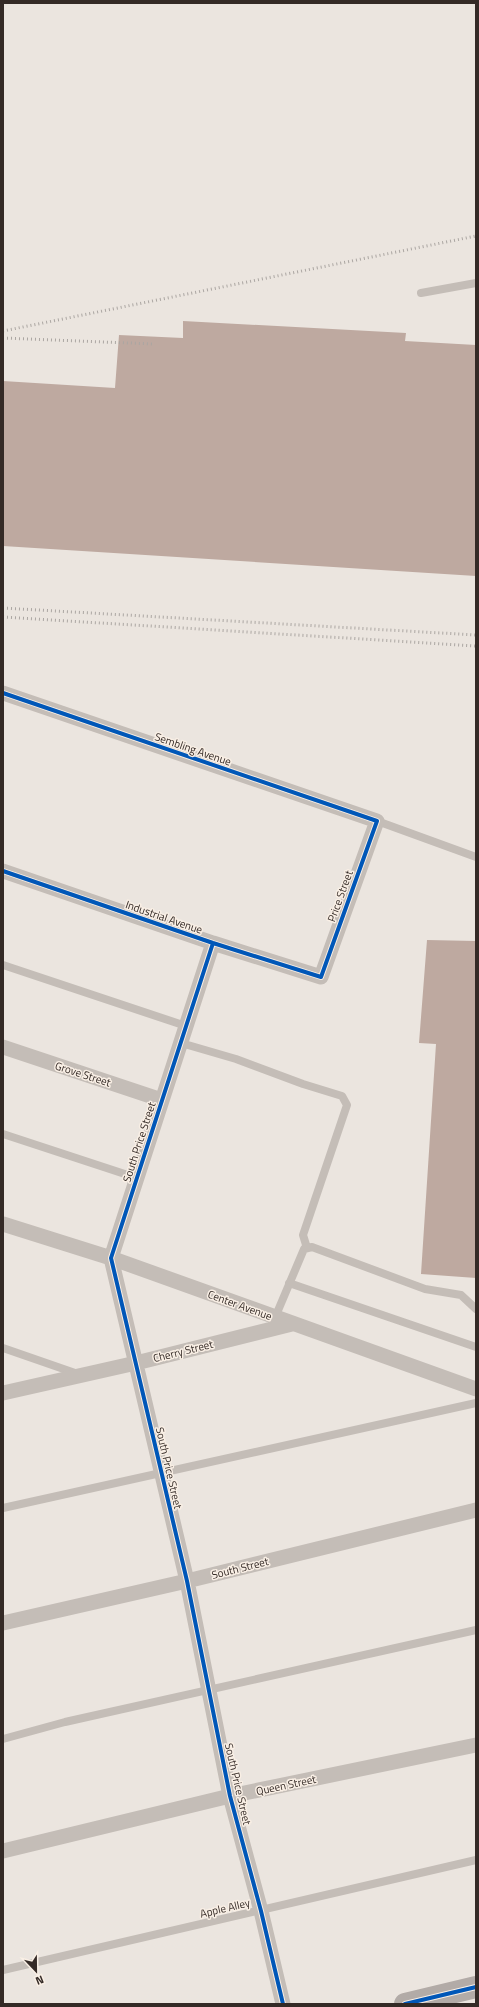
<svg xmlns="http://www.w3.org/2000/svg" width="479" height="2007" viewBox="0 0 479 2007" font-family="'Titillium Web',sans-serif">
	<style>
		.building { fill: #bea9a0 }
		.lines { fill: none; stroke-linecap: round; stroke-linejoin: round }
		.service { stroke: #c4bdb7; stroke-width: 8 }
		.minor { stroke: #c4bdb7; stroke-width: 15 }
		.primary { stroke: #b2aba7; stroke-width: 22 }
		.rail { stroke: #aba6a2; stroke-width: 3; stroke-dasharray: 1 3; stroke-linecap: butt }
		.cycleway-casing { stroke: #f9efe5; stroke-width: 6 }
		.cycleway { stroke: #0057b8; stroke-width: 4 }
		.labels { text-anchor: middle; stroke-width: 3; stroke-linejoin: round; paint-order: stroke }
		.street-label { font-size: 11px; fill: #342a26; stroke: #f9efe5 }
	</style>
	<rect width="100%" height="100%" fill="#ebe5df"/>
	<!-- building -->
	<path class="building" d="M183,321l223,12 -1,8 71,4v231l-473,-30v-165l112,7 4,-53 64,3z
		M427,940l49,1v337l-55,-4 15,-230 -17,-1z"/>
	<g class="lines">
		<!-- service -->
		<path class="service" d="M421,293l55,-10
			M377,821l99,36
			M3,965l183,61
			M181,1043l55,16 67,25 39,12 5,9 -44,130 4,13
			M3,1134l134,44
			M289,1283l187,64
			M274,1320l30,-71 8,-2 113,42 36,6 15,14
			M3,1348l75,26
			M3,1508l473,-105
			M3,1739l62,-17 411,-92
			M3,1970l473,-110"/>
		<!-- minor -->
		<path class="minor" d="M3,693l374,128 -56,156 -108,-34 -210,-72
			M213,943l-102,315 76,323 43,215 31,115 22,93
			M3,1047l159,53
			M3,1224l108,34 365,131
			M3,1393l133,-30 156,-39
			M3,1623l184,-42 289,-71
			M3,1851l227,-55 246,-51"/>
		<!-- primary -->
		<path class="primary" d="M405,2004l71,-17"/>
		<!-- rail -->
		<path class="rail" d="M3,331l473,-95
			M3,338l151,6
			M3,608l473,27
			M3,617l473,29"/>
		<defs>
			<path id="cycleway" d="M3,693l374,128 -56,156 -108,-34 -210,-72
				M213,943l-102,315 76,323 43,215 31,115 22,93
				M405,2004l71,-17"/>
		</defs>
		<!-- cycleway casing -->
		<use href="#cycleway" class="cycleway-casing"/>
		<!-- cycleway -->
		<use href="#cycleway" class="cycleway"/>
	</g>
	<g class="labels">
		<!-- street labels -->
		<g class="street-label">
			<text transform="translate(193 749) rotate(19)" y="4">Sembling Avenue</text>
			<text transform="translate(340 896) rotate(-70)" y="4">Price Street</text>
			<text transform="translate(164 917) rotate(19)" y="4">Industrial Avenue</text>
			<text transform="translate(83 1074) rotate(18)" y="4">Grove Street</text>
			<text transform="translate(139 1142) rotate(-72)" y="4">South Price Street</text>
			<text transform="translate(240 1305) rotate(20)" y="4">Center Avenue</text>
			<text transform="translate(183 1351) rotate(-14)" y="4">Cherry Street</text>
			<text transform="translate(169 1468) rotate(77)" y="4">South Price Street</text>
			<text transform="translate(240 1568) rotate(-14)" y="4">South Street</text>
			<text transform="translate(238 1784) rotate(77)" y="4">South Price Street</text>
			<text transform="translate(286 1785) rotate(-12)" y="4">Queen Street</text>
			<text transform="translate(225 1908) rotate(-13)" y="4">Apple Alley</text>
		</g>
	</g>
	<!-- border -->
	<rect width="479" height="2007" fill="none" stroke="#342a26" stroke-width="8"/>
	<!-- north arrow -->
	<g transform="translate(36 1971) rotate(158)" stroke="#f9efe5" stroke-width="3" paint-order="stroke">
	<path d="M0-3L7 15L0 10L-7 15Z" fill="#342a26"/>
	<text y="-6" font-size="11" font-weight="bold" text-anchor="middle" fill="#342a26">N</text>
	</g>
</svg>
